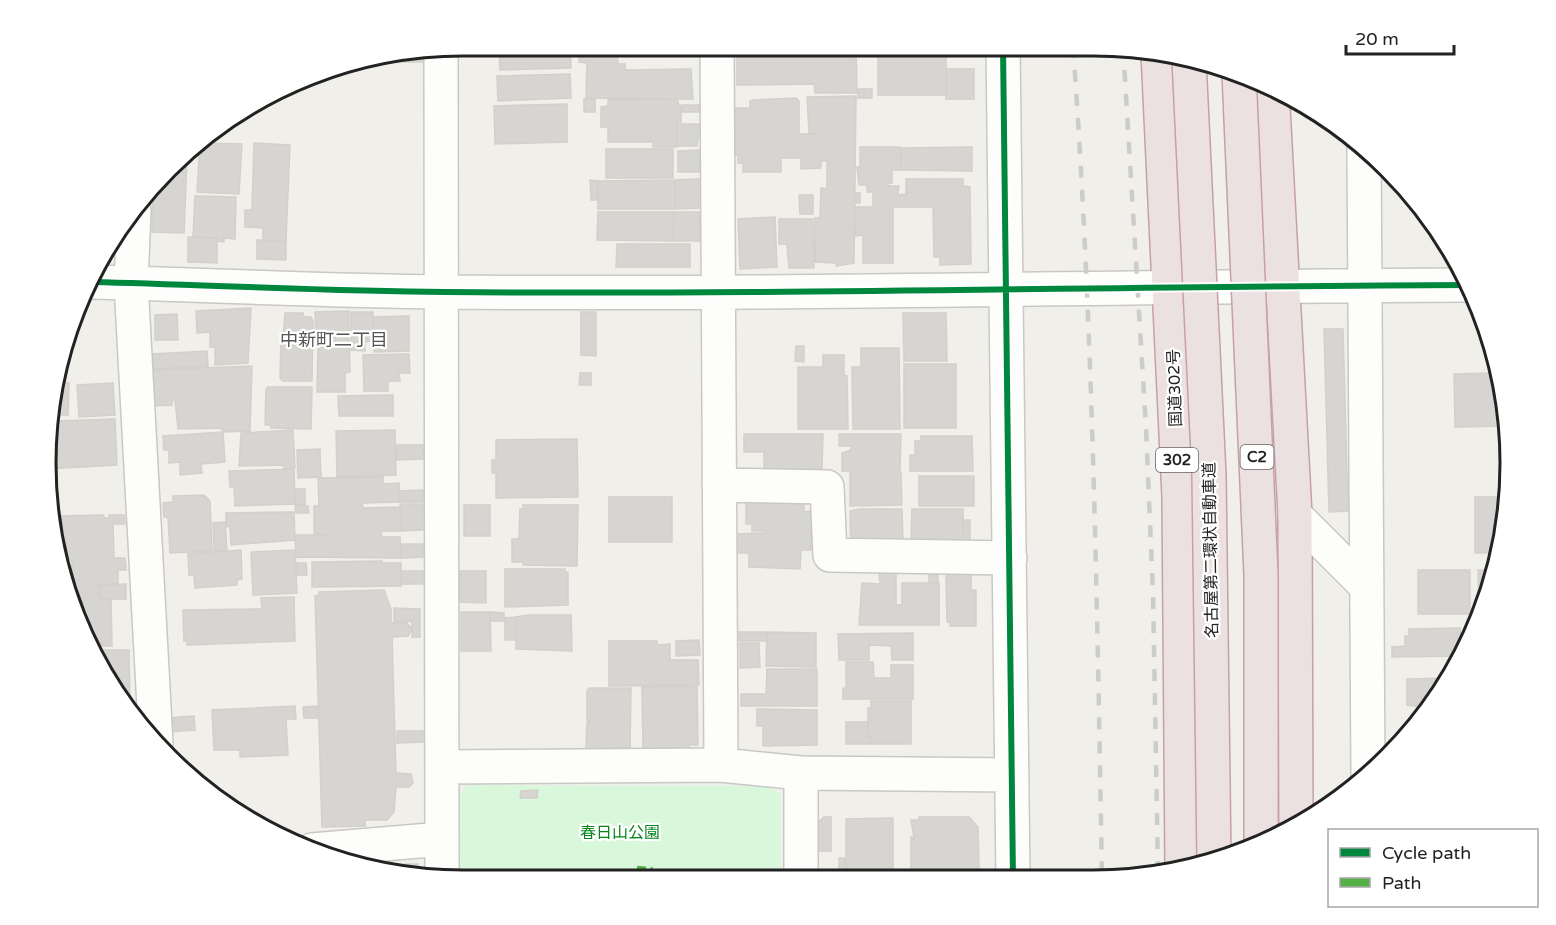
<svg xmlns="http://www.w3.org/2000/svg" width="1556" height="925" viewBox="0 0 1556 925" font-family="'Varela Round','Noto Sans JP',sans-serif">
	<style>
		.park { fill: #d8f7db }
		.building { fill: #d7d5d1; stroke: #d3d0cb; stroke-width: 1.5 }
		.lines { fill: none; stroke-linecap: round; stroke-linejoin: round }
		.minor-casing { stroke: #c9c8c6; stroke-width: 36 }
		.highway-casing { stroke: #c7a0a7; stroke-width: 36 }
		.minor { stroke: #fdfdfc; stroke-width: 33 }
		.highway { stroke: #ece1e1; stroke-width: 33 }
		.rail { stroke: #cccccb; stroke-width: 4.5; stroke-dasharray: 12 12; stroke-linecap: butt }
		.highway-bridge-casing { stroke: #c7a0a7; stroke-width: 36; stroke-linecap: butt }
		.highway-bridge { stroke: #ece1e1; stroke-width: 33 }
		.quiet { stroke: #55b145; stroke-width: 4.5; stroke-dasharray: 9 4.5; stroke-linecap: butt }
		.cycleway-casing { stroke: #fff; stroke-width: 10 }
		.cycleway { stroke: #00873e; stroke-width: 6 }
		.labels { text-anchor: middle; stroke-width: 4.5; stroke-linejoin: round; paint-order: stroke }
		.shield { fill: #fff; stroke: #646464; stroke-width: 1.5 }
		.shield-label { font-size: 15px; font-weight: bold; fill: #222 }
		.street-label { font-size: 16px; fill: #222; stroke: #fff }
		.park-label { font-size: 16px; fill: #06851c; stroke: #fff }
		.neighbourhood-label { font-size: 18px; fill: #555; stroke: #fff }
		.rim { fill: none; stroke: #222; stroke-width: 3 }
	</style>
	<rect width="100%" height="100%" fill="#f0efea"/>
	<!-- park -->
	<path class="park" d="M468,785l301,1 12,9v84h-322l-1,-83z"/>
	<!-- building -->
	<path class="building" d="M499,45h71l1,23 -71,2z
		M579,45h119v10h-55v-6l-17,-1v7h-9l1,9h7v6l66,-1 2,30 -107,-1 1,-35 -8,-1z
		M733,45l123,1 1,47h-42l-1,-9 -77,1v-36h-4z
		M866,46h54v5l-54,-1z
		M423,52v10h-57v-1z
		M884,53l62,2v40h-68v-40z
		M946,69h28v30h-28z
		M570,74l1,24 -73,3 -1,-25z
		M858,89h14v9h-14z
		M856,96l-2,167 -18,3v-3l-21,-1v-44h5l1,-30 6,1v-28h-6v7l-20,1v-11h-20v14h-38v-9h-5v-8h-3l-2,-47h17v-7l3,-1 43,-2 3,3v33h18l-8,-1 -2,-36z
		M584,99h11v13h-11z
		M608,99h69l4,13v10h-4v25h-24v-5h-45v-15h-7v-20l7,-1z
		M567,104v38l-72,2 -1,-38z
		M681,105h18v7h-18z
		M677,124h23l-3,22h-20z
		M200,143l42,1 -3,50 -42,-2z
		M254,143l36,2 -4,96 -23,-1v-12l-18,-1v-17h7z
		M860,147h40l1,23h-9v13h-4v3h11l-1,9 8,-1v-15h57v7l7,1 1,77 -31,1v-8h-6l-1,-50h-40v56h-30v-28l-8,1v-29h18v-15h-6v-7h-8l-2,-18h3z
		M972,147v24l-71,-1v-22z
		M606,149h67v29h-67z
		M699,150l1,22h-22v-21z
		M182,159h5l-3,74 -32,-1 1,-42z
		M699,179v29l-24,1v-29z
		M590,180l8,1v19h-7z
		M675,180v29h-77v-28z
		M1395,183h5v8h-5z
		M856,193h4v10h-4z
		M799,195h14v19h-13z
		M195,196l41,1 -1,42 -11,-1v4l-7,-1v-3l-24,-1z
		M598,212h76l-1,29 -76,-1z
		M674,212h25l1,29h-27z
		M775,217l2,50 -37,2 -2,-50z
		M779,219h34l1,49h-25l-2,-24h-8z
		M115,231l1,14h-7z
		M188,237l29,1v25l-29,-1z
		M257,240l29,1v19l-29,-1z
		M617,244h73v23h-74z
		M251,308l-3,55 -33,2v-18h-5v-15l-13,1 -1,-22z
		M349,311v26h-13v7l-20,1 -1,-33z
		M351,312h22v29l-22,2z
		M581,312h15v44l-15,-1z
		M285,313h18l1,4h7l2,4 -1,60h-29l-3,-3 1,-39h2z
		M903,313h43l1,48h-43z
		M177,314l1,26h-23v-25z
		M409,316v35l-35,1 -1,-35z
		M1324,329h19l5,182 -19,1z
		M336,337h13l1,35 -5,1v19h-28l1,-46 18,-2z
		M359,341h6v10l-14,-1v-7z
		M796,346h8v16l-9,-1z
		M861,348h38l1,81h-47l-1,-62h9z
		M207,351l1,15 -54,3 -1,-15z
		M409,354l1,19h-11l1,8h-12v10h-24l-1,-36z
		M823,355h21v20l3,1 1,53h-50v-62h25z
		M904,364h52v64h-52z
		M252,366l-2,65 -28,1v-4l-44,1 -3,-29h-3v5l-19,1 -2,-36z
		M1493,367h6l4,14 4,45 -52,1 -1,-53 39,-1z
		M580,373h11v12h-12z
		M56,383h13l-1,32h-15z
		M113,383l2,32 -36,2 -2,-32z
		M268,387h44l-1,42 -40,-1v-3h-6l1,-36z
		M393,395v21h-54l-1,-20z
		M115,419l2,46 -69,4 5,-48z
		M293,430l2,38 -11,1v-4l-45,1 2,-33z
		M395,430l1,45 -59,2 -1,-46z
		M223,432l2,30 -24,2 1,9 -22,2v-13l-11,1v-13h-5l-1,-14z
		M744,434h79l-1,34h-10v3l-48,1v-20h-20z
		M839,434h62l-1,37h-58v-18l9,-3v-4h-12z
		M921,436h51l1,35h-63v-16h5v-14h6z
		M577,439l1,58 -82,1v-25h-4v-13h4v-20z
		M396,445h27l1,14 -27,1z
		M320,449l1,28 -23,1 -1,-28z
		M294,469l1,35 -60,2 -1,-19h-4l-1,-16z
		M850,473h51l1,32 -52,1z
		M919,476h55v30h-55z
		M383,477v7l16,-1 1,19 -38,1 1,5 37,-1 1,24h-20l1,6h18l1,21 -105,-1 -1,-22h32l-13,-2v-27h5l-1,-28z
		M295,489h10v16h-9z
		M423,490v12h-23v-11z
		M204,495l6,6 2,50 -42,2 -2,-36h-4l-1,-14 10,-1v-6z
		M609,497h63v45h-63z
		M804,497v15l7,-1v39h-10l-1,19 -51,-2v-14h-14v-19l31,-1v-2h-14v-7h-6v-26z
		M1475,497h33l-5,47 -8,25h-2v-16h-18z
		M400,504h23v26l-22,1z
		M464,505h26v31h-26z
		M523,505h55l-1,61 -54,-1v-3h-11v-23h7l1,-30h3z
		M295,506h13l1,7h-13z
		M860,509h42l1,35 -52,1 -1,-34z
		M912,509h51v35l-52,-1z
		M289,512h5l1,28 -64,5 -1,-19 -4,1v-14z
		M104,515v3h5v-3h15l1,9h-12l1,34h11l1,12h-8v14l-19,1 1,14h11l1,47h-20l-15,-24 -13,-53h8v-9h-10l-3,-44z
		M964,520h6v23l-7,1z
		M225,522l2,28 -13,1 -1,-28z
		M401,544h22v13l-22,1z
		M241,550l1,29 -5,1v5l-42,3 -1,-13h-5l-1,-21z
		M295,550l2,43 -44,2 -2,-43z
		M382,561l-1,2h20v23l-89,1v-25z
		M297,563h9l1,12h-10z
		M505,569h60v3h3v33l-63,2z
		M896,570v35h6v-22h37v42h-80l3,-42 18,1 -1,-13z
		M1418,570h52v44h-52z
		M1478,570h17l-16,52z
		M401,571h22v13h-22z
		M460,571h26v32l-26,-1z
		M929,572h9v10l-9,1z
		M971,573v17h5v36h-26v-4h-3l-1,-48z
		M126,584v15h-26l-1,-14z
		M384,590l7,19v14h16l5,6 -4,7 -16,1 4,136 15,1 2,9 -4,4h-13l-2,25 -7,8h-22v6l-43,1 -7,-231 4,-1v-3z
		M294,597l1,44 -108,4v-5l-3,1 -1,-31 79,-1 -1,-11z
		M394,608l26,1v28h-8v-16l-18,1z
		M461,612h29l1,39h-30z
		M491,612l13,1v8h-13z
		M528,615h43l1,36 -56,-2v-32z
		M516,617v23h-11v-22z
		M1460,628l1,28 -69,1v-10l13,-1v-10h4v-7z
		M1468,629h8l-8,14z
		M739,632h27l1,9h-28z
		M767,632l49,1v34l-50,-1z
		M913,633v27h-21l-1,-14 -22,-1v15h-30l-1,-26z
		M699,640l1,15 -24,1v-15z
		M609,641h48v4l13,-1v16h28l1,25 -90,1z
		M740,643h19l1,24 -20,1z
		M94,650h35l1,58z
		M846,662h27l1,16h17v-13h22v34h-70v-11l3,1z
		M767,669h50v37h-76v-12h25z
		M1449,678l-20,30 -22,-3v-26z
		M697,686l1,59h-9v5l-42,1v-4h-4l-1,-60z
		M590,688h41l-1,63 -44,-2 1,-27h2l-2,-3v-29z
		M871,701h40v43h-40v-7h-3v-29h3z
		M295,706l1,13h-10l2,36 -48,2v-7h-26l-2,-40z
		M318,706v12h-14l-1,-11z
		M757,709l60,1v35l-54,1v-20h-6z
		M194,716l1,14 -26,2 -2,-14z
		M846,722h22v15h3v7h-25z
		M397,731h26v11l-26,1z
		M538,790l-1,8h-17l1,-7z
		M824,817h7v34h-16v-26z
		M919,817h50l9,10 1,44h-68v-34l3,1 -3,-18h8z
		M893,818v61h-47v-60z
		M839,858h6l1,21h-7z
		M381,864h37v12l-37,-8z
		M974,871v8h-62v-4h5v-3z"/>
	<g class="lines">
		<defs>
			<path id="minor" d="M717,45l4,720
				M1003,46l10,833
				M441,48l1,831
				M1364,147l4,627
				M134,211l-3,72 25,461
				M92,282c118,3 235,9 353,10 342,3 683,-6 1025,-7
				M719,485l108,2 3,68 180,3
				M1295,515l72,72
				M442,767l279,-2 80,8 211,2
				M312,850l130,-11
				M801,879v-106"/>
			<path id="highway" d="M1158,53l21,444 3,370
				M1272,89l23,426 1,312"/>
		</defs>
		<!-- minor casing -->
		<use href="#minor" class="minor-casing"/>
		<!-- highway casing -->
		<use href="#highway" class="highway-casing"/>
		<!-- minor -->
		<use href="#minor" class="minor"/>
		<!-- highway -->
		<use href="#highway" class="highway"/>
		<!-- rail -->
		<path class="rail" d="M1073,46c20,277 24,555 29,833
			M1123,46l23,382 7,165 5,279"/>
		<defs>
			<path id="highway-bridge" d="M1189,60l20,415 5,386
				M1239,73l22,502v268"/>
		</defs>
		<!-- highway-bridge casing -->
		<use href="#highway-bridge" class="highway-bridge-casing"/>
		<!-- highway-bridge -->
		<use href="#highway-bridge" class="highway-bridge"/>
		<!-- quiet -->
		<path class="quiet" d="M637,868l14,1v10"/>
		<defs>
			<path id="cycleway" d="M1003,46l10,833
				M92,282c118,3 235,9 353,10 342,3 683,-6 1025,-7"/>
		</defs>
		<!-- cycleway casing -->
		<use href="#cycleway" class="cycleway-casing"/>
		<!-- cycleway -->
		<use href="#cycleway" class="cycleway"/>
	</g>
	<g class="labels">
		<!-- shield labels -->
		<g class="shield">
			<rect x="1240.5" y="445" width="33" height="24" rx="4.5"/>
			<rect x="1156" y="448" width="42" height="24" rx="4.5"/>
		</g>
		<g class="shield-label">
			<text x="1257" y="462">C2</text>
			<text x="1177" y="465">302</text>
		</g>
		<!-- street labels -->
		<g class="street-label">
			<text transform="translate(1174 388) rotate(-92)" y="6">国道302号</text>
			<text transform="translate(1210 550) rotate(-91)" y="6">名古屋第二環状自動車道</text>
		</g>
		<!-- park labels -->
		<g class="park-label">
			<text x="620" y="838">春日山公園</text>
		</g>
		<!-- neighbourhood labels -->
		<g class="neighbourhood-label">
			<text x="334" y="346">中新町二丁目</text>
		</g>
	</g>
	<!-- crop -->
	<path d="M0 0H1556V925H0ZM463 56H1093A407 407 0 0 1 1500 463V463A407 407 0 0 1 1093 870H463A407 407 0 0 1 56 463V463A407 407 0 0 1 463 56Z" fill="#fff" fill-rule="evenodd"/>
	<path class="rim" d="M463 56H1093A407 407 0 0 1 1500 463V463A407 407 0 0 1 1093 870H463A407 407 0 0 1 56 463V463A407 407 0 0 1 463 56Z"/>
	<!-- legend -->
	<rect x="1328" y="829" width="210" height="78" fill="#ffffff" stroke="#a7a7a7" stroke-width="1.5"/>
	<rect x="1340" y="848" width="30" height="9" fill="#00873e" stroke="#a7a7a7" stroke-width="1.5"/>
	<text x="1382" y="859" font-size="18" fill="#222222">Cycle path</text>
	<rect x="1340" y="878" width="30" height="9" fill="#55b145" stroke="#a7a7a7" stroke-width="1.5"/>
	<text x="1382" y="889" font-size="18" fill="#222222">Path</text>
	<!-- scale -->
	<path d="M1346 45v9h108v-9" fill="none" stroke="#222222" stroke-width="3"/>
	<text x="1355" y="45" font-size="18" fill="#222222" stroke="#ffffff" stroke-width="4.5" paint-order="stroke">20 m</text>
</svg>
